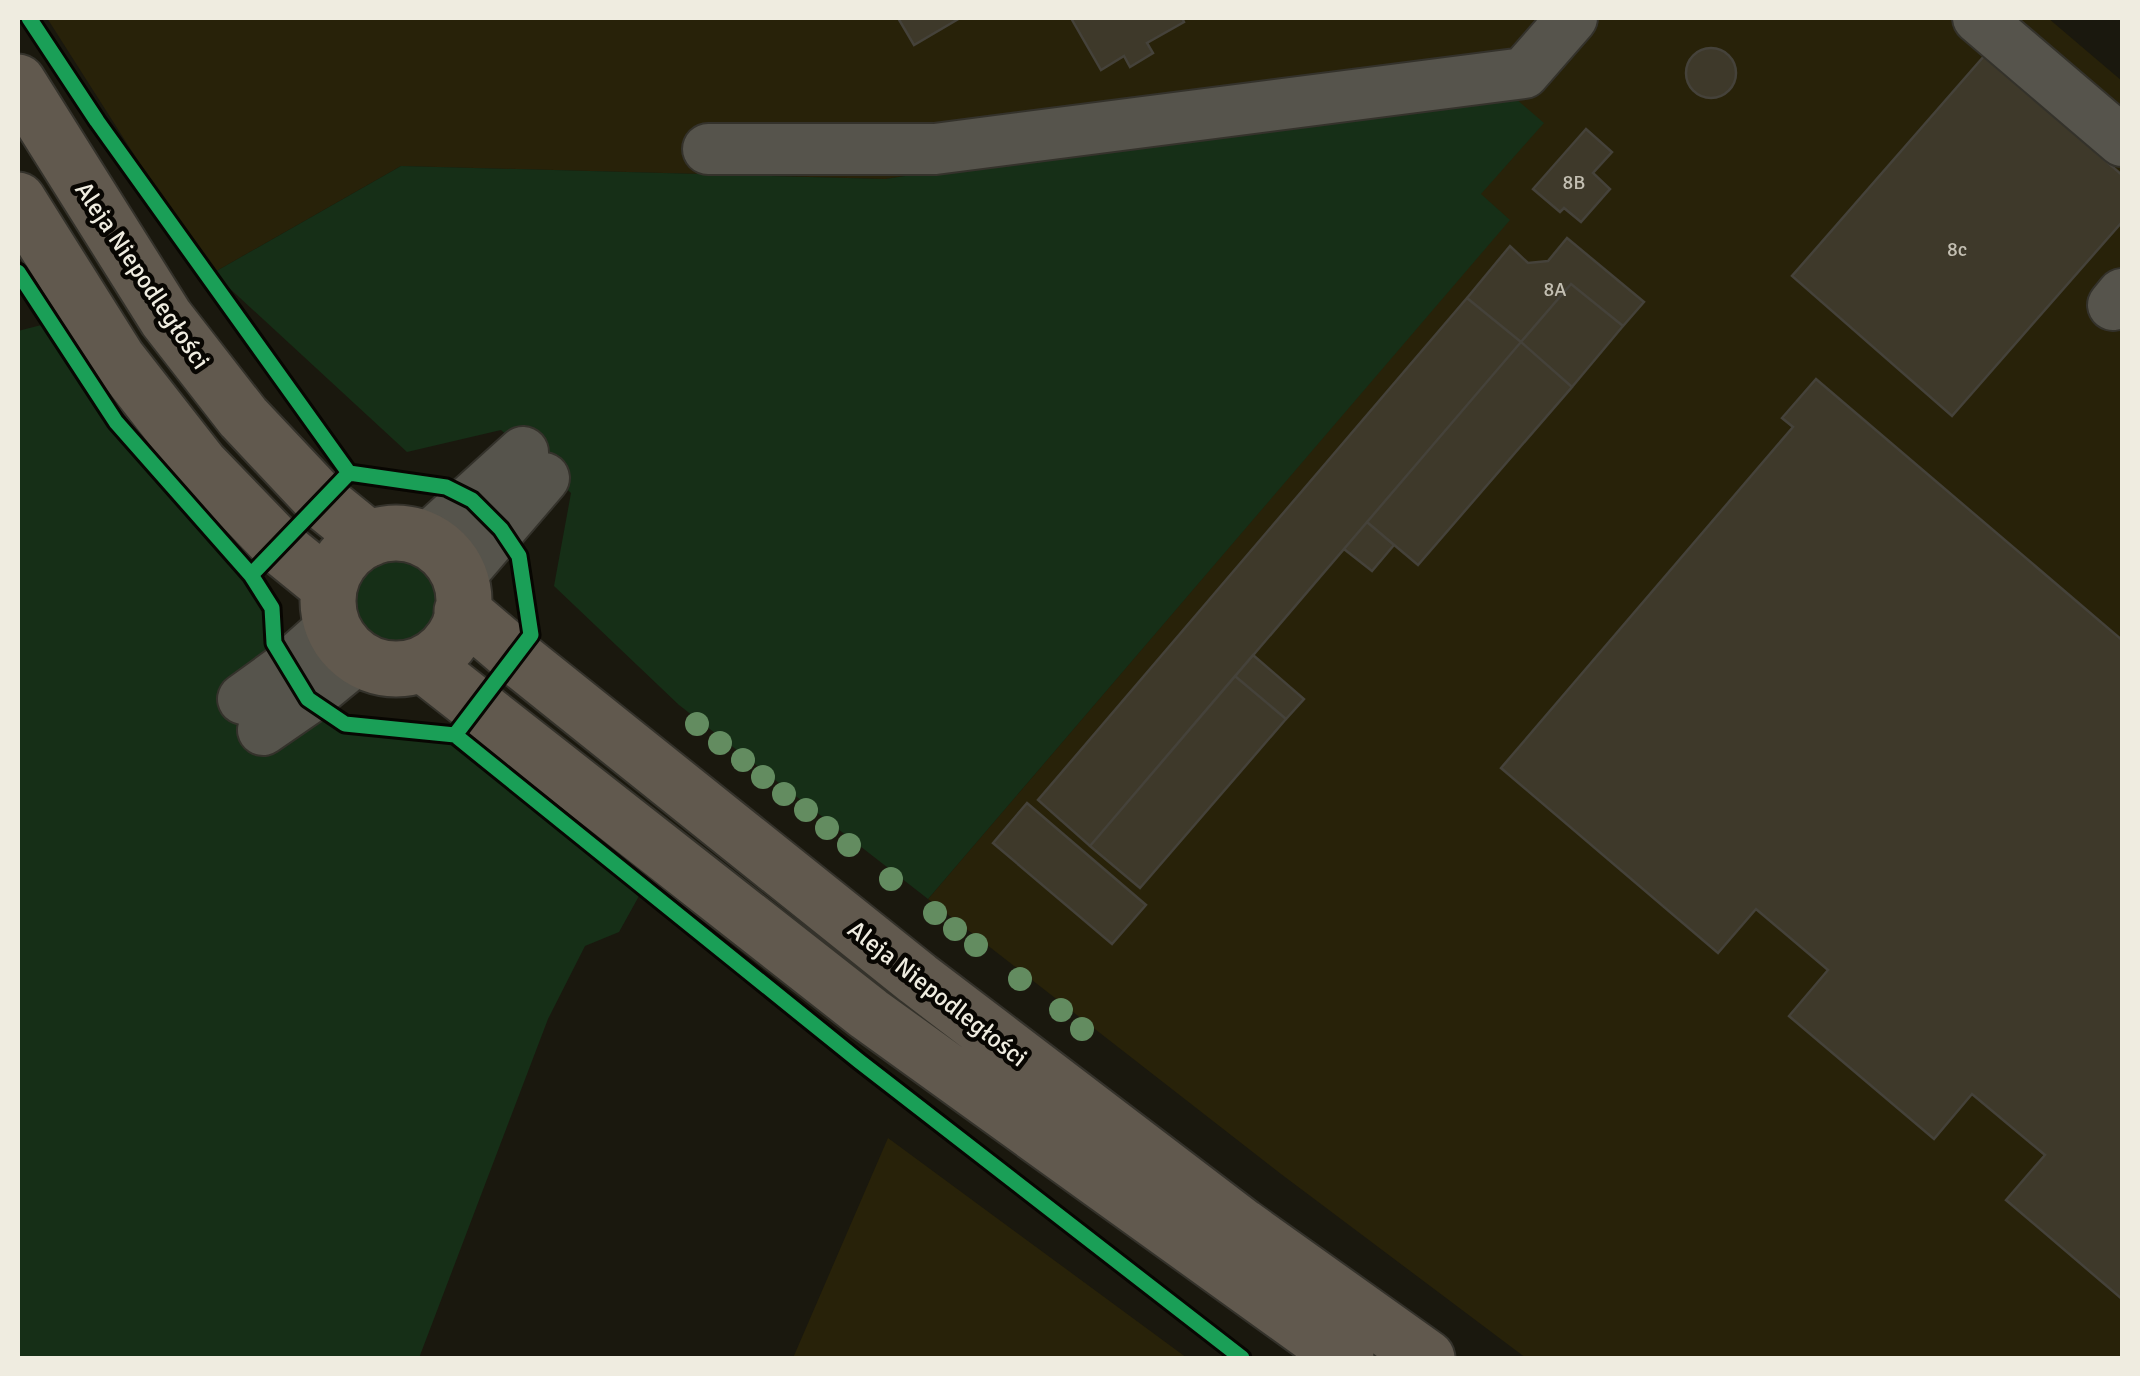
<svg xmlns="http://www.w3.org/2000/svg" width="2140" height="1376" viewBox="0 0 2140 1376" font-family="Signika,sans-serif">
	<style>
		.built { fill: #282209 }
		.green { fill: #162f17 }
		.building { fill: #3e392a; stroke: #45423a; stroke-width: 2.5 }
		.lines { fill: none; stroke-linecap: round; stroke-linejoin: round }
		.minor-casing { stroke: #34322b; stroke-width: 54 }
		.major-casing { stroke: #34322b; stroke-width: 59 }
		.minor { stroke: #56544c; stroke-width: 50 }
		.major { stroke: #61594e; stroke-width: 55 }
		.cycleway-casing { stroke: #080602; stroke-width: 21 }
		.cycleway { stroke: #1a9f57; stroke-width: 15 }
		.tree { fill: #638c60 }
		.labels { text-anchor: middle; stroke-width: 9; stroke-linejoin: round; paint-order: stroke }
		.number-label { font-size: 20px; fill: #c3bfb2 }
		.street-label { font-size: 25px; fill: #efece0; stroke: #080602 }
	</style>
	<rect width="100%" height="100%" fill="#1a180e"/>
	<!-- built -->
	<path class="built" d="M47,18h2001l74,63v1277h-596l-245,-184 -353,-275 581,-679 -29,-26 21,-107 -616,92 -484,-13 -188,107 -27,-37z
		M888,1138l299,220h-394z"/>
	<!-- green -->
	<path class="green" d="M1501,86l43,37 -63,71 29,26 -582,679 -249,-194 -125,-119 17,-93 -70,-63 -94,22 -194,-179 188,-107 484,13z
		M49,323l67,99 135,153 21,33 2,36 34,55 37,25 110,11 189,152 -25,45 -34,14 -37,73 -129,339h-401v-1027z
		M354 601a41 41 0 1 1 82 0a41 41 0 1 1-82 0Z"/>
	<!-- building -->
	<path class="building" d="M898,18h62l-46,27z
		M1071,18h111l2,4 -37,21 6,10 -23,14 -6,-11 -23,14z
		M1686 73a25 25 0 1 1 50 0a25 25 0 1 1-50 0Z
		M1985,55l137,120v47l-170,194 -160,-140z
		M1586,129l26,23 -19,21 17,16 -29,33 -17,-14 -4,4 -27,-23z
		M1567,238l77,64 -21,24 -52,-42 -50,58 -54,-44 43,-52 18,17 20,-2z
		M1571,284l52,42 -51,61 -51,-45z
		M1467,298l54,44 -431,504 -52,-46z
		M1521,342l51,45 -154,178 -51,-43z
		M1816,379l306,261v659l-116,-99 39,-45 -73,-61 -38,45 -145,-123 39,-46 -72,-61 -38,44 -217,-185 292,-341 -11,-9z
		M1367,522l27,23 -22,26 -28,-22z
		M1253,655l51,44 -18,20 -51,-43z
		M1235,676l51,43 -146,169 -50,-42z
		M1027,803l119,102 -34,39 -119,-101z"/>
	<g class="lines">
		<defs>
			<path id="minor" d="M1978,18l144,123
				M708,149h227l589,-76 48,-55
				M2113,305l9,-11
				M426,540l97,-88
				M460,576l84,-98
				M243,699l44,-32 46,-41
				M263,730l45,-31 50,-41"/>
			<path id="major" d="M18,82l148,236 77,99 79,84 47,38
				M18,200l100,159 82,105 80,83 48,39
				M328 601a68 68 0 1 1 136 0a68 68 0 1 1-136 0Z
				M462,611l54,46 402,322 324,247 185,132
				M423,664l446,350 477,344"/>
		</defs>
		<!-- minor casing -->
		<use href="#minor" class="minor-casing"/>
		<!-- major casing -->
		<use href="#major" class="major-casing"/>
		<!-- minor -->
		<use href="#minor" class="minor"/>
		<!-- major -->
		<use href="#major" class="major"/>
		<defs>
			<path id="cycleway" d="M29,18l68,103 252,352 97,14 26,13 29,29 18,27 12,79 -76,100
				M18,272l98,150 135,153 21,33 2,35 34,56 37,25 110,11 404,326 383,297
				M251,575l98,-102"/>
		</defs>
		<!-- cycleway casing -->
		<use href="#cycleway" class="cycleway-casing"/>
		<!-- cycleway -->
		<use href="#cycleway" class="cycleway"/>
	</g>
	<!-- trees -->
	<g class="tree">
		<circle cx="697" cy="724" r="12"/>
		<circle cx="720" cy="743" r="12"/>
		<circle cx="743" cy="760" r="12"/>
		<circle cx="763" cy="777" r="12"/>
		<circle cx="784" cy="794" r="12"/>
		<circle cx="806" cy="810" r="12"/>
		<circle cx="827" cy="828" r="12"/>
		<circle cx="849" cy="845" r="12"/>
		<circle cx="891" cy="879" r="12"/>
		<circle cx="935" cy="913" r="12"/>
		<circle cx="955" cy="929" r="12"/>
		<circle cx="976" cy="945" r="12"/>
		<circle cx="1020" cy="979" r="12"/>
		<circle cx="1061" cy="1010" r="12"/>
		<circle cx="1082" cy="1029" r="12"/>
	</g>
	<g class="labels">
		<!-- number labels -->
		<g class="number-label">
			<text x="1574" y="189">8B</text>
			<text x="1957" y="256">8c</text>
			<text x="1555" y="296">8A</text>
		</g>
		<!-- street labels -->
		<g class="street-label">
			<text transform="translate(143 275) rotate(56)" y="9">Aleja Niepodległości</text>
			<text transform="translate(938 993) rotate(38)" y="9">Aleja Niepodległości</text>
		</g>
	</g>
	<!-- border -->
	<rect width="2140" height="1376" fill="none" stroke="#efece0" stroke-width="40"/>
</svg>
